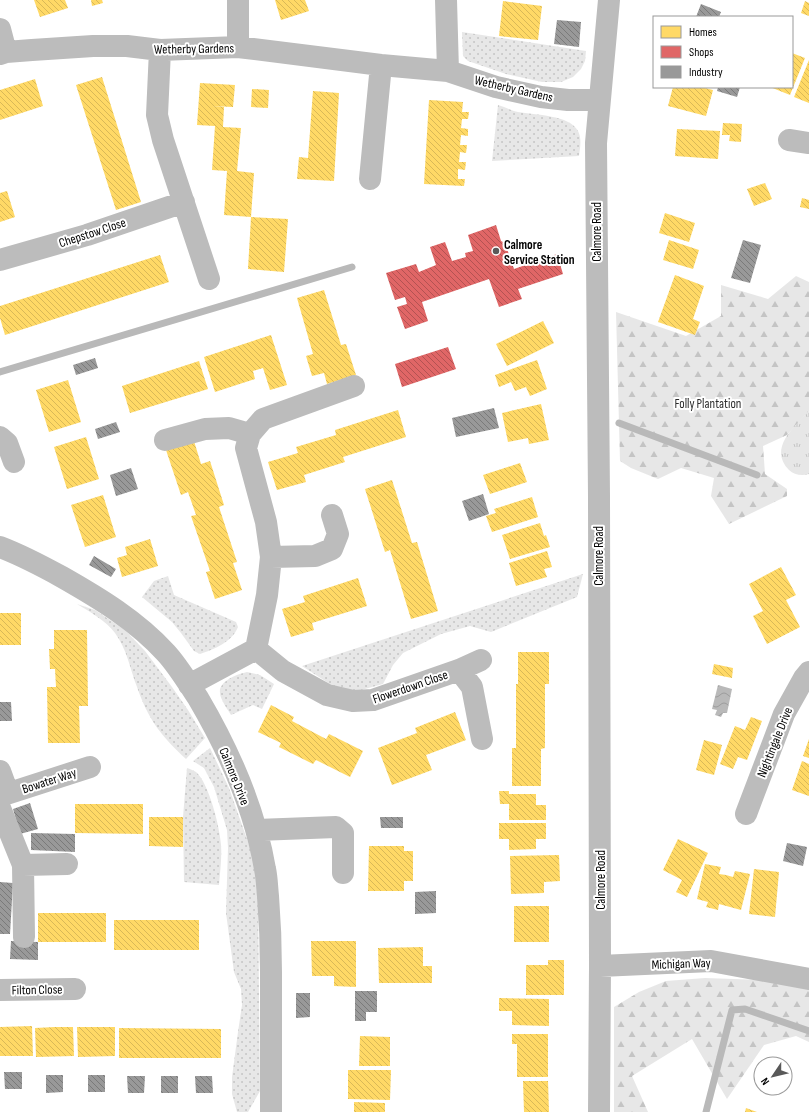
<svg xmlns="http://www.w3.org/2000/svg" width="809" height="1112" viewBox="0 0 809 1112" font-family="'Sofia Sans Condensed',sans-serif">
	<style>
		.grass { fill: url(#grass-dots) }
		.forest { fill: url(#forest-firs) }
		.park { fill: url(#park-tufts) }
		.water { fill: url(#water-waves) }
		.homes { fill: url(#homes-back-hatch) }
		.shops { fill: url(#shops-back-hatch) }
		.industry { fill: url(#industry-back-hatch) }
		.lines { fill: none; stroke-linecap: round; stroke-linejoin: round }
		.stream { stroke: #b9b9b9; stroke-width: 7 }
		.minor { stroke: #bcbcbc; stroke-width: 22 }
		.poi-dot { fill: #595959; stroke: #fff; stroke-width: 1.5 }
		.labels { text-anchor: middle; stroke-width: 4; stroke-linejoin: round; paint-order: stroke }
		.street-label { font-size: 13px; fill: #000; stroke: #fff }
		.poi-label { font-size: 13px; font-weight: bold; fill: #000; stroke: #fff; text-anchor: start }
		.park-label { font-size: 13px; fill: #2b2b2b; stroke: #fff }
	</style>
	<defs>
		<pattern id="grass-dots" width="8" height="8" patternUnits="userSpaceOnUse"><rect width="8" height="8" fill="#e7e7e7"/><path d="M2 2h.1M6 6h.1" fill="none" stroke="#c4c4c4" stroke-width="1.8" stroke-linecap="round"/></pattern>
		<pattern id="forest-firs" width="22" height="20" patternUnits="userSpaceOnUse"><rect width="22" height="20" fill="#e7e7e7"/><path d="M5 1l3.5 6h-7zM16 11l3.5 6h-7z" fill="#c4c4c4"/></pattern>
		<pattern id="park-tufts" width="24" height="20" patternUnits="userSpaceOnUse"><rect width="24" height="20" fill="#e7e7e7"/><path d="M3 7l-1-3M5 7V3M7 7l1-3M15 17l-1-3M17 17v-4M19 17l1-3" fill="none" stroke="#c4c4c4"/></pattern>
		<pattern id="water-waves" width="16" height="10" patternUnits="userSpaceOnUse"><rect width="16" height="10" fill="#b9b9b9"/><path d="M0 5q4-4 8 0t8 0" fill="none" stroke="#9d9d9d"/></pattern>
		<pattern id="homes-back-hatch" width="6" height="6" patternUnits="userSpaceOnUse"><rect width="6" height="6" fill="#ffd966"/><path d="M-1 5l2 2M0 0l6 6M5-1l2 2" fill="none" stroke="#d9b857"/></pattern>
		<pattern id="shops-back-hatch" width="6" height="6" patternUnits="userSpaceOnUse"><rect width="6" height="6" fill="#e06666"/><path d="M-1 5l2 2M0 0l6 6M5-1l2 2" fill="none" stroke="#b35252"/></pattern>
		<pattern id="industry-back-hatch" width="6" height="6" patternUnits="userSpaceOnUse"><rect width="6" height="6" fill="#999"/><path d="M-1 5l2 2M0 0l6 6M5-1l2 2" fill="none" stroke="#7a7a7a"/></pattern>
	</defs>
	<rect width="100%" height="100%" fill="#fff"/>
	<!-- grass -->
	<path class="grass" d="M462,32l124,19 -1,10 -4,8 -8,8 -12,5h-19l-36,-8 -38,-13 -5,-5z
		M498,105c7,2 14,6 20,7 17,3 52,3 60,19 4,8 2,17 1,25l-87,5z
		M583,574l-6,23 -86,35 -21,-6 -29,8 -38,19 -10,12 -10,19 -29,8 -18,-4 -34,-22z
		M168,576l6,19 62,27 2,5c-6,15 -23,22 -38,27l-6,-3 -13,-18 -9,-11 -30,-25 12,-16z
		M77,604l18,6 30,20 20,21 27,36 16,23 17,28 -19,21c-25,-23 -38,-40 -49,-72 -7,-18 -10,-38 -22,-54 -10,-13 -25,-21 -38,-29z
		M247,672l13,3 14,9 -12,25 -9,-4 -22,10c-3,-5 -11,-16 -11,-22 -2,-12 18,-19 27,-21z
		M210,748l19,40 25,71 4,38 2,194 -12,21h-11l-5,-18v-17l6,-45 4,-27 -1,-16 -7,-17 -8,-59 2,-65 -1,-18 -13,-43 -10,-19 -11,-7z
		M187,768c3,1 6,2 9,4 13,11 24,56 25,73 1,13 -1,27 -2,40l-35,-3 -1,-65z"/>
	<!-- forest -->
	<path class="forest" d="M796,276l13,6v129l-22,24 -24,11 2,28 22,15v7l-58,28 -18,-28 3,-18 -33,-10 -23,11 -27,-11 -11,-7 -4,-149 70,24 35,-20v-31l47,14z
		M705,978l57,2 47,9v53l-13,-6 -32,9 -37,54 -35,-60 -60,37 16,36h-34v-105l25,-15 27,-11z"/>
	<!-- park -->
	<path class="park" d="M809,411v63c-7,2 -15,1 -20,-4 -21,-22 5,-43 20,-59z"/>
	<!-- water -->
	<path class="water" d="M718,685l14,4 -5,24h-4l-2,4 -6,-2 2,-5 -5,-1z"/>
	<!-- homes -->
	<path class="homes" d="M34,0h31l3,8 -28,9z
		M91,0h11l1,3 -11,3z
		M275,0h30l4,11 -28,9z
		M503,1l39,5 -4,34 -39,-4z
		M805,1l4,2v13l-8,-3z
		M792,53l13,5 -15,37 -20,-8h22z
		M809,60v43l-15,-6z
		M102,77l39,125 -25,8 -40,-125z
		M35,79l8,27 -43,14v-30z
		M200,83l35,2 -2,22 -21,-1 12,1 -1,20 18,1 -4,43 17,2 -3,44 -27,-2 3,-44 -15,-1 3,-44 -18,-1z
		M673,87h28l12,3 -7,26 -38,-10z
		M252,89l17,1 -1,18 -17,-1z
		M313,91l26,2 -5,88 -37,-2 2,-22 9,1z
		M429,100l34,2 -1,10h7l-1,7h-6l-1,9 7,1v7l-7,-1 -1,10h7l-1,8 -6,-1 -1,10h7l-1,8 -7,-1v10h7l-1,7 -40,-2z
		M723,123l19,1 -1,18 -12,-1 1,-6h-8z
		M677,129l43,2 -2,28 -43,-3z
		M765,183l7,16 -18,7 -7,-17z
		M7,191l8,26 -15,5v-29z
		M802,198l7,2v9l-9,-2z
		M665,213l30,10 -6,19 -30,-9z
		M251,217l37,2 -4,53 -36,-3z
		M669,240l30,10 -6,19 -30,-9z
		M160,255l9,27 -164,53 -5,-17v-12z
		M675,275l29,11 -11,33 7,3 -5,13 -37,-13z
		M324,290l17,55 5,-1 10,31 -29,9 -3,-11 -12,3 -6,-20 7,-2 -16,-56z
		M543,321l11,22 -47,23 -11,-22z
		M271,335l16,50 -17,5 -7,-22 -10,3 2,8 -40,13 -11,-35z
		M537,360l10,29 -17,7 -4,-9 -11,4 -4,-9 -12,5 -4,-12z
		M199,361l9,28 -78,24 -8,-27z
		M68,380l13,42 -32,10 -13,-42z
		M541,404l8,36 -20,4 -1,-6 -20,4 -6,-29z
		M398,410l8,27 -63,20 2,5 -41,13 2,7 -29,8 -9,-28 30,-9 -2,-6 40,-12 -1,-5z
		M86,437l13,42 -32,10 -13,-42z
		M194,441l7,23 9,-3 14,44 -5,2 18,55 -4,1 9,27 -27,9 -9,-27 4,-1 -19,-55 5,-1 -8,-23 -7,3 -15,-45z
		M520,463l7,19 -37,12 -7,-19z
		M392,480l20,63 5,-1 21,69 -27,8 -21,-69 -5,2 -20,-63z
		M103,495l13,42 -31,10 -14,-42z
		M532,497l6,20 -46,15 -6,-16 10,-3 -2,-4z
		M540,523l4,13 2,-1 4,12 -40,12 -8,-24z
		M150,539l8,27 -36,11 -5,-19 10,-3 -2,-8z
		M547,551l5,16 -8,2 3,8 -31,9 -7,-23z
		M781,567l15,28 -10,5 14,27 -33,17 -14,-28 10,-5 -14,-27z
		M358,578l9,28 -55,17 2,7 -23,7 -9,-28 23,-7 -2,-6z
		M0,613h21v32h-21z
		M54,630h33l1,76h-9l1,37h-32l-1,-56h9l-1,-18h-5l-1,-20h5z
		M518,652h31v32h-4v64l-4,1v37h-29v-38h4v-64h2z
		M714,664l19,4 -1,10 -20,-4z
		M271,705l23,12 -2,4 34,18 3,-5 34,17 -13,26 -34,-17 -3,4 -34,-17 2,-4 -23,-11z
		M455,712l11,28 -40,15 6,15 -40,15 -14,-37 39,-15 -2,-5z
		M751,717l11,4 -15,39 -9,-3 -5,12 -13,-5 15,-38 10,4z
		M809,739v19l-6,-2z
		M704,740l18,5 -8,30 -18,-5z
		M802,761l7,3v32l-17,-6z
		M499,791h10v3h27v11h10v15h-37v-16h-9z
		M75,804h68v30l-68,-1z
		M149,817h34v30l-34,-1z
		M499,823h47v16h-10v10l-27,1v-11h-10z
		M678,839l30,14 -21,44 -11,-5 6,-12 -19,-10z
		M369,846h35v5h9v30h-9v10h-36z
		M559,855l1,26 -16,1v11l-33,1 -1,-38z
		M705,864l16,3 -2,7 7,1 7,2 2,-6 15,3 -9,36 -22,-6 -1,6 -12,-3 2,-5 -11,-3z
		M754,869l25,3 -4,45 -26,-3z
		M514,906h35v36h-35z
		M38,913h68v29h-68z
		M114,920h85v30h-85z
		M311,941h45v46l-22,-1v-10h-22z
		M423,947v19h9v17h-53l-1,-35z
		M548,960h16v35h-38v-30h22z
		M499,998l50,1v27l-37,-1v-14h-13z
		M32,1026l1,30h-33v-29z
		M55,1027h18l1,29 -38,1 -1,-29z
		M77,1027h38v29l-37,1z
		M119,1028l102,1v29h-102z
		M512,1034h36v43h-31v-33h-5z
		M360,1036l30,1v29h-31z
		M348,1070h43l-1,30 -42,-1z
		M523,1081h25l1,31h-25z
		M354,1102l31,1v9h-31z
		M746,1108l11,4h-12z"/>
	<!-- shops -->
	<path class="shops" d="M496,225l5,16 4,2 9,26 43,-15 6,20 -45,15 4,10 -23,8 -10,-28 -67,23 6,19 -23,8 -8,-22 10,-3 -2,-7 -10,3 -9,-27 30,-9 3,8 17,-7 -6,-18 15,-5 7,19 14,-4 -1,-4 8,-2 -5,-16z
		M448,347l8,22 -54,18 -7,-23z"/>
	<!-- industry -->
	<path class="industry" d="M701,4l20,8 -2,5h-23z
		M557,20l24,2 -2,25 -25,-3z
		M718,87h22l-3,10 -20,-6z
		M743,240l18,5 -11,38 -19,-5z
		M95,358l3,10 -22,7 -3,-10z
		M494,408l5,20 -43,9 -4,-19z
		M116,422l4,10 -22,7 -3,-10z
		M131,468l7,21 -22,7 -6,-21z
		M483,494l6,20 -20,7 -7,-20z
		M94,556l22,13 -5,8 -22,-12z
		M0,702h11l1,19h-12z
		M30,803l8,26 -18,5 -7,-25z
		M380,817h23v11h-22z
		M31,833l44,1v18l-44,-2z
		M787,843l20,4 -4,19 -20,-5z
		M0,882l13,1 -3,51h-10z
		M436,891v22l-21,1v-22z
		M11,941l27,1v18l-28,-1z
		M355,991h22v21h-11v9h-11z
		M296,993h14v24l-14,1z
		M4,1072h18v17h-17z
		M46,1075h17v17l-17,1z
		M88,1075h17v17h-17z
		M127,1076h18l-1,17h-16z
		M161,1076h17v17h-17z
		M195,1076h17l1,17h-17z"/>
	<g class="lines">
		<!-- stream -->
		<path class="stream" d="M0,372l352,-105
			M619,423l138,52
			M706,1112l26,-102 13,-1 64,22"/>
		<!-- minor -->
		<path class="minor" d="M446,0l2,71
			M0,29l6,23
			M238,47v-47
			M160,50l-3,65 6,25 46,139
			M0,54l6,-2 26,-2 61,-4h34l33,4 78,-3 143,18 67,6 48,16 45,10 27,3h31
			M789,140l20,3
			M370,179l11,-114
			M0,260l87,-25 97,-33
			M354,386l-91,33 -13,15 -4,14 20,74 5,35 -4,38 -11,54 27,22 44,24 26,6 20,-1 86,-30 22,-10
			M0,437l7,6 7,19
			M165,440l40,-11 24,-1 21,6
			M0,547c21,8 42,19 62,30 37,21 75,44 104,76 12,13 22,30 32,45 30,51 57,112 67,171 2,9 2,18 3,27 2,25 3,50 3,76 0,46 0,93 0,140
			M271,557l44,-1 17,-7 6,-15 -6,-19
			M459,670l13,17 10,52
			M189,685l67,-36
			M0,771l8,22
			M0,796l90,-29
			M0,808l23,57 1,72
			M746,814l38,-100 20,-36 5,-6
			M257,830l79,-3 7,6v40
			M23,865l44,-1
			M600,966l111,-5 98,18
			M0,990l75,-1
			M599,1112l1,-146 -1,-469 -3,-354 13,-143"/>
	</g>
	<!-- markers -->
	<circle class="poi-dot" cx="496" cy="251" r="4"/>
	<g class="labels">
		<!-- street labels -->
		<g class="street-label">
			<text transform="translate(194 48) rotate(-1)" y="5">Wetherby Gardens</text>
			<text transform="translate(514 88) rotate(13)" y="5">Wetherby Gardens</text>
			<text transform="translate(92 232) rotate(-18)" y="5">Chepstow Close</text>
			<text transform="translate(596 232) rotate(-90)" y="5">Calmore Road</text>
			<text transform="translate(598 556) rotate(-90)" y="5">Calmore Road</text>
			<text transform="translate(410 686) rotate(-19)" y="5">Flowerdown Close</text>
			<text transform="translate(774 742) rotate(-68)" y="5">Nightingale Drive</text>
			<text transform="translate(235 776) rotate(68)" y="5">Calmore Drive</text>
			<text transform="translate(49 780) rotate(-18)" y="5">Bowater Way</text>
			<text transform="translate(600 880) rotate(-90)" y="5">Calmore Road</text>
			<text transform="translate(681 963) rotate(-2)" y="5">Michigan Way</text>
			<text transform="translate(37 989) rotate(-1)" y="5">Filton Close</text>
		</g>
		<!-- poi labels -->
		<g class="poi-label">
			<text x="504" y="249">Calmore<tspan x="504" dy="15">Service Station</tspan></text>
		</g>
		<!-- park labels -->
		<g class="park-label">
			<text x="708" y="408">Folly Plantation</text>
		</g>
	</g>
	<!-- legend -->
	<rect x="653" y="16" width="140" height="72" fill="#ffffff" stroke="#999999"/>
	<rect x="661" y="26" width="20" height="12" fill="#ffd966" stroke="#999999"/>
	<text x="689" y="36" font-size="12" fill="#000000">Homes</text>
	<rect x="661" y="46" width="20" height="12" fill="#e06666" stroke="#999999"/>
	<text x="689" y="56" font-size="12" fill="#000000">Shops</text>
	<rect x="661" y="66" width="20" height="12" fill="#999999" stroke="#999999"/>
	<text x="689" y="76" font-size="12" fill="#000000">Industry</text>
	<!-- north arrow -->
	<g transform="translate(773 1076) rotate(235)"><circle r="19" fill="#ffffff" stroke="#999999"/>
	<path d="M0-3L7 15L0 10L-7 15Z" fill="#595959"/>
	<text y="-6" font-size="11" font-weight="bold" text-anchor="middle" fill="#000000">N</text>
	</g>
</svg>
